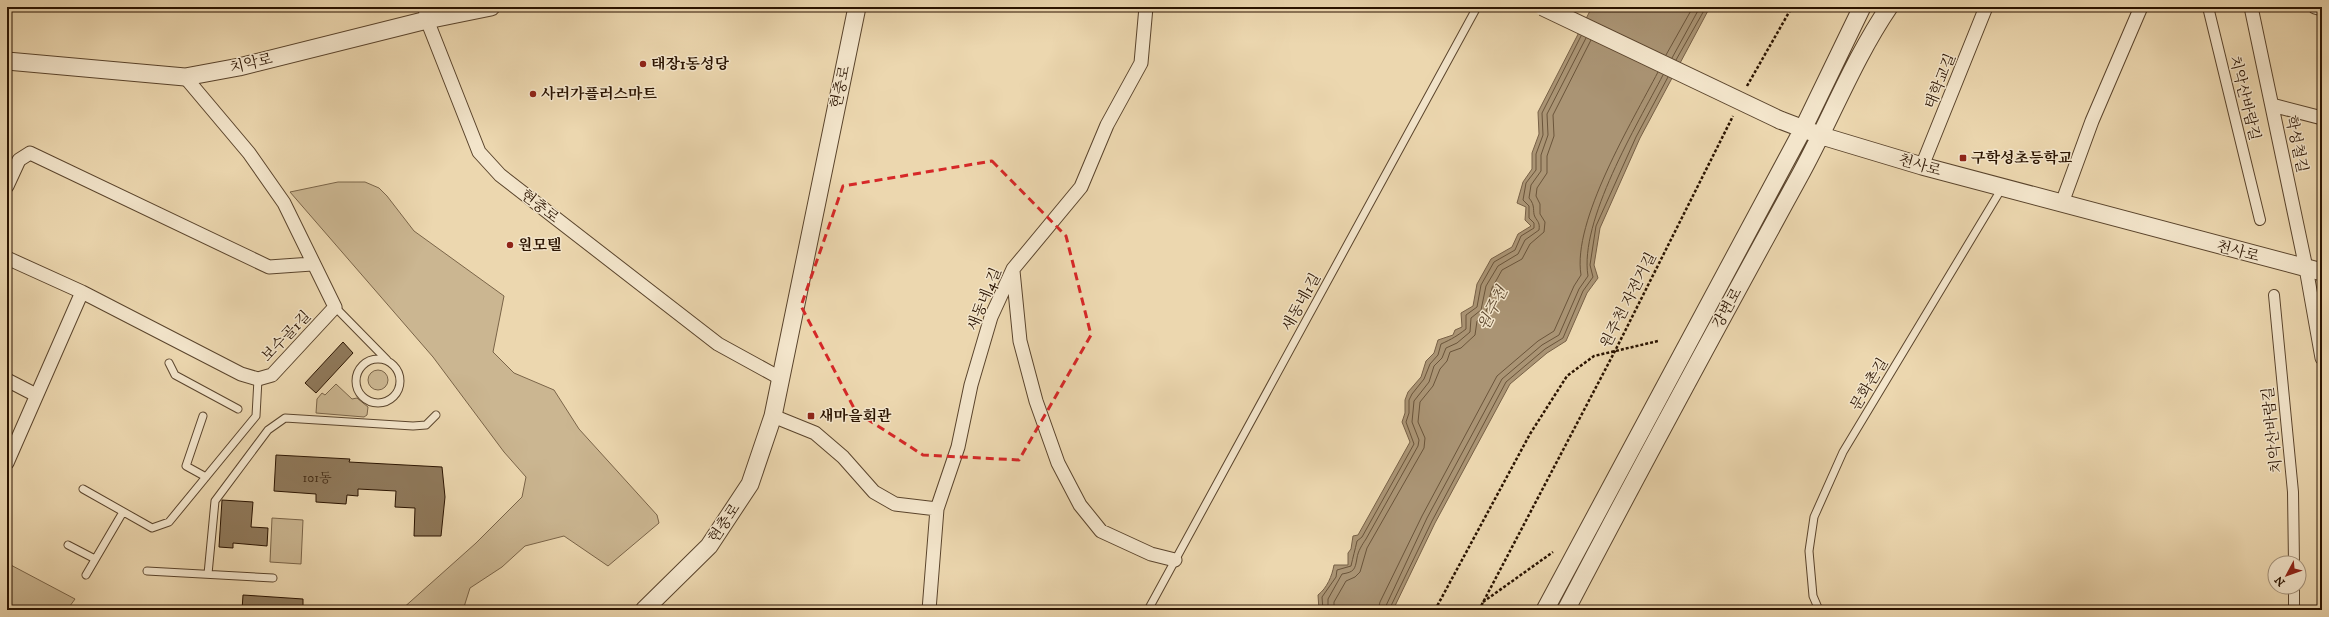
<svg xmlns="http://www.w3.org/2000/svg" width="2329" height="617" viewBox="0 0 2329 617" font-family="'IM FELL DW Pica','Noto Serif KR',serif">
	<style>
		.green { fill: #cbb691; stroke: #7a6448 }
		.water { fill: #aa9474; stroke: #776046 }
		.lines { fill: none; stroke-linecap: round; stroke-linejoin: round }
		.shore { stroke: #6a543a; stroke-width: 1 }
		.building { fill: #8f795b; stroke: #2a1300 }
		.service-casing { stroke: #5a442c; stroke-width: 9 }
		.pedestrian-casing { stroke: #5a442c; stroke-width: 12 }
		.minor-casing { stroke: #5a442c; stroke-width: 15 }
		.tertiary-casing { stroke: #5a442c; stroke-width: 19 }
		.path { stroke: #2a1300; stroke-width: 2.5; stroke-dasharray: 3 2; stroke-linecap: butt }
		.service { stroke: #f3e5cb; stroke-width: 7 }
		.pedestrian { stroke: #f3e5cb; stroke-width: 10 }
		.minor { stroke: #f3e5cb; stroke-width: 13 }
		.tertiary { stroke: #f3e5cb; stroke-width: 17 }
		.tertiary-bridge-casing { stroke: #5a442c; stroke-width: 19; stroke-linecap: butt }
		.tertiary-bridge { stroke: #f3e5cb; stroke-width: 17 }
		.marked { fill: none; stroke: #d62828; stroke-width: 3; stroke-dasharray: 8 5; stroke-linejoin: round }
		.poi-dot { fill: #8f2418; stroke: #f3e5cb; stroke-width: 1.5 }
		.labels { text-anchor: middle; stroke-width: 3; stroke-linejoin: round; paint-order: stroke }
		.number-label { font-size: 13px; fill: #432c17 }
		.street-label { font-size: 15px; fill: #2a1300; stroke: #f3e5cb }
		.poi-label { font-size: 15px; font-weight: bold; fill: #2a1300; stroke: #f3e5cb; text-anchor: start }
		.water-label { font-size: 16px; font-style: italic; fill: #5d472e; stroke: #f3e5cb }
	</style>
	<rect width="100%" height="100%" fill="#ecd7af"/>
	<filter id="stains"><feTurbulence type="fractalNoise" baseFrequency=".005" numOctaves="4"/><feColorMatrix values="0 0 0 0 .2 0 0 0 0 .09 0 0 0 0 .02 0 0 0 .5 -.17"/></filter>
	<radialGradient id="worn" r=".72"><stop offset=".6" stop-color="#630" stop-opacity="0"/><stop offset="1" stop-color="#630" stop-opacity=".3"/></radialGradient>
	<!-- green -->
	<path class="green" d="M338,182h27l14,6 8,8 27,35 90,65 -11,56 21,21 40,17 25,39 78,86 2,8 -51,43 -44,-30 -39,10 -23,21 -32,21 -7,22h-62l75,-67 46,-46 4,-20 -22,-25 -71,-95 -143,-165z
		M368 380a10 10 0 1 1 20 0a10 10 0 1 1-20 0Z
		M336,384l16,15 5,-1 11,9 -1,8 -3,2 -48,-4 1,-14 5,-6 3,2z
		M272,518l31,2 -2,44 -31,-2z
		M7,563l68,36 -8,11h-60z"/>
	<!-- water -->
	<path class="water" d="M1592,7h118l-70,131 -40,90 -6,37 4,13 -11,15 -21,48 -19,12 -37,31 -75,139 -42,87h-74l-1,-15c9,-7 14,-19 16,-30h14v-12l3,-4 2,-13 5,-1 52,-93 -8,-20 3,-9v-13l3,-8 13,-15 5,-16 8,-8 4,-13 15,-5 2,-5 7,-3 -1,-14 12,-7 4,-22 14,-25 21,-12 6,-13 13,-8 -6,-6 1,-13 -9,-4 6,-21 9,-13v-16l7,-19 -1,-22z"/>
	<g class="lines">
		<!-- shore -->
		<path class="shore" d="M1666,55l27,-48
			M1672,58l28,-51
			M1676,60l30,-53
			M1323,610l-1,-13 14,-20 1,-7 14,-4c2,-9 4,-16 6,-25l5,-4 52,-93 -8,-22 3,-9v-13l3,-6 12,-15 6,-15 8,-9 3,-11c11,-5 16,-8 25,-15v-14l11,-8 4,-22 13,-23 21,-12 6,-14 13,-8v-5l-5,-5v-12l-6,-6 3,-17 10,-13v-16l7,-19 -1,-22 39,-77
			M1328,610v-11l14,-25c12,-2 13,-4 15,-16 1,-7 5,-13 9,-19l52,-93 1,-6 -7,-18 2,-21 15,-19 5,-16 8,-8 4,-10 11,-5 13,-11 1,-14 10,-8 5,-24 12,-20 20,-12 7,-14 14,-10c1,-7 -1,-8 -4,-13 -3,-6 1,-11 -6,-19l2,-13 10,-14v-16l7,-20 -1,-21 39,-76
			M1334,610v-8l12,-21 9,-4 5,-5 7,-24 57,-100 1,-10 -7,-16 2,-20 13,-16 7,-17 7,-8 3,-9 11,-4 14,-13 2,-14 9,-9 6,-24 10,-18 20,-11 8,-15 14,-12 1,-10 -5,-8v-10l-4,-8 1,-8 10,-15v-17l7,-20 -1,-21 38,-75
			M1378,610l2,-8 42,-86 75,-140 41,-35 16,-10 20,-45 7,-11c-9,-54 51,-153 77,-203
			M1384,610l43,-92 75,-139 40,-34 17,-10 20,-46 9,-13c-9,-55 49,-151 75,-201
			M1389,610l43,-89 74,-139 39,-33 18,-11 20,-47 10,-14 -3,-12 6,-39 40,-89 32,-60"/>
	</g>
	<!-- building -->
	<path class="building" d="M343,342l10,11 -37,40 -11,-10z
		M276,455l74,4 -1,3 93,5 3,30 -4,39h-27l1,-28 -20,-1 1,-16 -38,-2v7l-11,-1 -1,9 -30,-2v-8l-42,-3z
		M222,500l31,2 -2,25 17,1 -1,18 -34,-3v5l-14,-1z
		M243,595l60,4v11h-61z"/>
	<g class="lines">
		<defs>
			<path id="service" d="M335,307l52,53
				M356 381a22 22 0 1 1 44 0a22 22 0 1 1-44 0Z
				M169,363l6,12 63,34
				M203,416l-17,50 20,11
				M83,489l69,39 17,-6 87,-106 2,-37
				M68,545l27,14
				M147,571l126,7
				M208,574l7,-73 53,-71 17,-12 128,8 13,-1 10,-10
				M86,575l37,-63
				M1148,610l329,-603
				M1819,610l-6,-14 -4,-45 5,-34 29,-65 159,-264"/>
			<path id="pedestrian" d="M2208,7l52,213
				M2274,295l19,197 1,71
				M2294,587v23"/>
			<path id="minor" d="M425,7l2,13 52,132 21,23 218,169 62,34
				M2251,7l55,261 16,90
				M2315,7l7,2
				M2272,105l50,13
				M1922,166l64,-159
				M7,186l12,-26 11,-7 239,114 43,-3
				M2062,203l30,-82 49,-114
				M7,258l75,34 159,82 17,5 14,-4 63,-68 -51,-104 -35,-50 -64,-76
				M1013,271l7,70 16,60 22,62 22,42 21,26 50,23 24,6
				M7,380l29,15
				M773,416l42,17 28,24 31,35 21,12 42,5
				M7,463l75,-171
				M929,610l8,-101 21,-62 13,-62 20,-68 22,-48 68,-82 26,-62 34,-62 5,-56"/>
			<path id="tertiary" d="M7,61l178,16 54,-10 188,-47 64,-13
				M1780,120l42,16 100,30 400,106
				M644,610l65,-64 41,-62 23,-68 84,-409
				M1545,610l258,-481 59,-122
				M1566,610c76,-145 154,-289 233,-433 31,-56 54,-117 90,-170"/>
		</defs>
		<!-- service casing -->
		<use href="#service" class="service-casing"/>
		<!-- pedestrian casing -->
		<use href="#pedestrian" class="pedestrian-casing"/>
		<!-- minor casing -->
		<use href="#minor" class="minor-casing"/>
		<!-- tertiary casing -->
		<use href="#tertiary" class="tertiary-casing"/>
		<!-- path -->
		<path class="path" d="M1747,86l45,-79
			M1483,602l70,-50
			M1435,610l95,-176 37,-58 27,-20 64,-15
			M1479,610l136,-259 118,-235"/>
		<!-- service -->
		<use href="#service" class="service"/>
		<!-- pedestrian -->
		<use href="#pedestrian" class="pedestrian"/>
		<!-- minor -->
		<use href="#minor" class="minor"/>
		<!-- tertiary -->
		<use href="#tertiary" class="tertiary"/>
		<defs>
			<path id="tertiary-bridge" d="M1543,7l237,113"/>
		</defs>
		<!-- tertiary-bridge casing -->
		<use href="#tertiary-bridge" class="tertiary-bridge-casing"/>
		<!-- tertiary-bridge -->
		<use href="#tertiary-bridge" class="tertiary-bridge"/>
	</g>
	<!-- marked area -->
	<path class="marked" d="M992,161l74,75 25,99 -72,125 -96,-5 -67,-43 -55,-106 42,-120z"/>
	<!-- markers -->
	<g class="poi-dot">
		<circle cx="643" cy="64" r="4"/>
		<circle cx="533" cy="94" r="4"/>
		<rect x="1959" y="154" width="8" height="8" rx="2"/>
		<circle cx="510" cy="245" r="4"/>
		<rect x="807" y="412" width="8" height="8" rx="2"/>
	</g>
	<g class="labels">
		<!-- number labels -->
		<g class="number-label">
			<text x="317" y="482">101동</text>
		</g>
		<!-- street labels -->
		<g class="street-label">
			<text transform="translate(251 63) rotate(-13)" y="5">치악로</text>
			<text transform="translate(1940 81) rotate(-68)" y="5">태학교길</text>
			<text transform="translate(840 87) rotate(-78)" y="5">현충로</text>
			<text transform="translate(2245 98) rotate(76)" y="5">치악산바람길</text>
			<text transform="translate(2297 144) rotate(78)" y="5">학성철길</text>
			<text transform="translate(1920 165) rotate(16)" y="5">천사로</text>
			<text transform="translate(540 206) rotate(38)" y="5">현충로</text>
			<text transform="translate(2238 251) rotate(15)" y="5">천사로</text>
			<text transform="translate(984 299) rotate(-68)" y="5">새동네4길</text>
			<text transform="translate(1628 300) rotate(-63)" y="5">원주천 자전거길</text>
			<text transform="translate(1301 302) rotate(-61)" y="5">새동네1길</text>
			<text transform="translate(1727 308) rotate(-61)" y="5">강변로</text>
			<text transform="translate(286 336) rotate(-46)" y="5">보수골1길</text>
			<text transform="translate(1869 384) rotate(-59)" y="5">문화촌길</text>
			<text transform="translate(2272 430) rotate(-96)" y="5">치악산바람길</text>
			<text transform="translate(724 523) rotate(-56)" y="5">현충로</text>
		</g>
		<!-- poi labels -->
		<g class="poi-label">
			<text x="651" y="69">태장1동성당</text>
			<text x="541" y="99">사러가플러스마트</text>
			<text x="1971" y="163">구학성초등학교</text>
			<text x="518" y="250">원모텔</text>
			<text x="819" y="421">새마을회관</text>
		</g>
		<!-- water labels -->
		<g class="water-label">
			<text transform="translate(1492 308) rotate(-63)" y="6">원주천</text>
		</g>
	</g>
	<!-- margin -->
	<rect width="2329" height="617" fill="none" stroke="#ecd7af" stroke-width="24"/>
	<rect x="8" y="8" width="2313" height="601" fill="none" stroke="#2a1300" stroke-width="2"/>
	<rect x="12" y="12" width="2305" height="593" fill="none" stroke="#2a1300"/>
	<!-- north arrow -->
	<g transform="translate(2287 575) rotate(229)"><circle r="19" fill="#f3e5cb" stroke="#a3917a"/>
	<path d="M0-3L7 15L0 10L-7 15Z" fill="#8f2418"/>
	<text y="-6" font-size="11" font-weight="bold" text-anchor="middle" fill="#2a1300">N</text>
	</g>
	<rect width="100%" height="100%" filter="url(#stains)"/>
	<rect width="100%" height="100%" fill="url(#worn)"/>
</svg>
